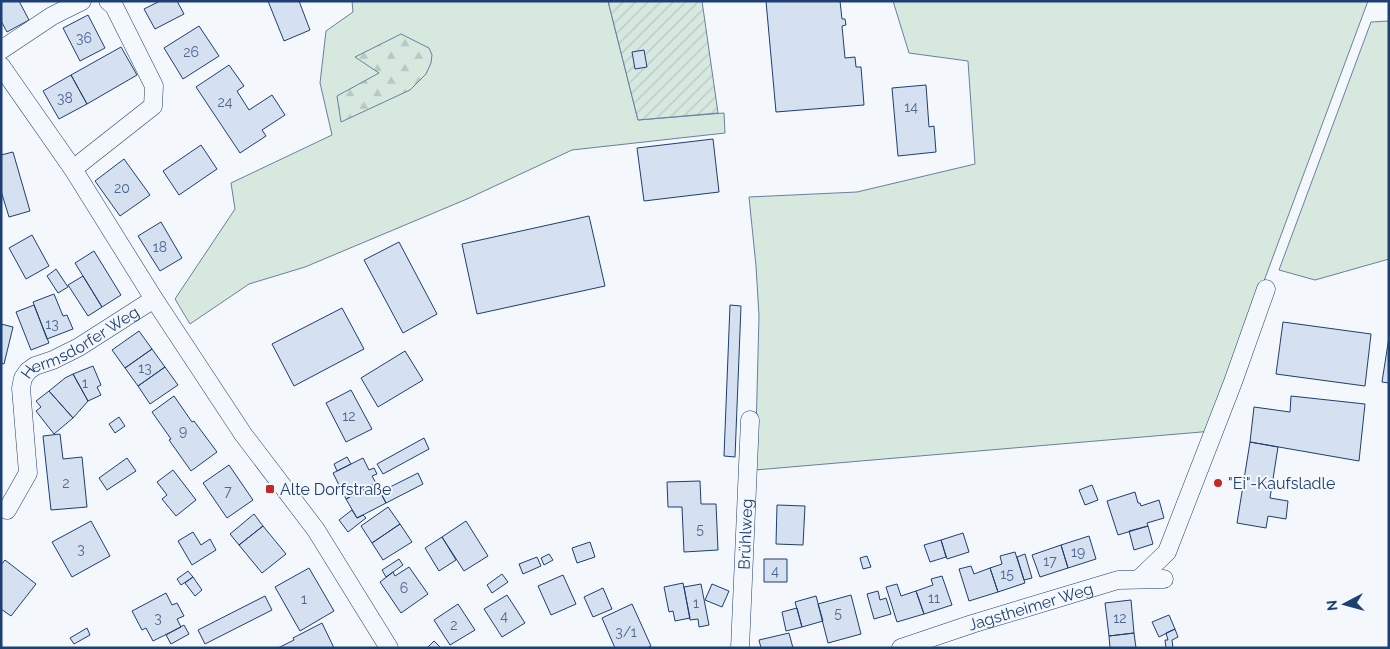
<svg xmlns="http://www.w3.org/2000/svg" width="1390" height="649" viewBox="0 0 1390 649" font-family="Raleway,sans-serif">
	<style>
		.grass { fill: #d7e8df; stroke: #687fa3 }
		.forest { fill: url(#forest-firs); stroke: #687fa3 }
		.garden { fill: url(#garden-furrows); stroke: #687fa3 }
		.building { fill: #d5e0f0; stroke: #1d3f73 }
		.lines { fill: none; stroke-linecap: round; stroke-linejoin: round }
		.minor-casing { stroke: #1d3f73; stroke-width: 19 }
		.minor { stroke: #f4f7fb; stroke-width: 18 }
		.poi-dot { fill: #c62828; stroke: #f4f7fb; stroke-width: 2 }
		.labels { text-anchor: middle; stroke-width: 4; stroke-linejoin: round; paint-order: stroke }
		.number-label { font-size: 14px; fill: #4b6792 }
		.street-label { font-size: 16px; fill: #1d3f73; stroke: #f4f7fb }
		.poi-label { font-size: 16px; fill: #1d3f73; stroke: #f4f7fb; text-anchor: start }
	</style>
	<defs>
		<pattern id="forest-firs" width="22" height="20" patternUnits="userSpaceOnUse" patternTransform="scale(1.25)"><rect width="22" height="20" fill="#d7e8df"/><path d="M5 1l3.5 6h-7zM16 11l3.5 6h-7z" fill="#b8c8c3"/></pattern>
		<pattern id="garden-furrows" width="10" height="10" patternUnits="userSpaceOnUse" patternTransform="scale(1.25)"><rect width="10" height="10" fill="#d7e8df"/><path d="M-1 1l2-2M0 10L10 0M9 11l2-2" fill="none" stroke="#b8c8c3"/></pattern>
	</defs>
	<rect width="100%" height="100%" fill="#f4f7fb"/>
	<!-- grass -->
	<path class="grass" d="M352,1h256l30,119 86,-7 1,20 -153,17 -105,49 -162,68 -56,17 -59,40 -15,-25 60,-90 -4,-26 101,-48 -12,-52 6,-52 27,-19z
		M893,1h475l-107,288 -48,142 -458,39 4,-154 -3,-50 -7,-69 108,-5 118,-28 -7,-103 -59,-8z
		M1389,21v238l-74,21 -36,-10 92,-248z"/>
	<!-- forest -->
	<path class="forest" d="M401,34l28,14 3,7 -1,8 -5,11 -16,16 -69,32 -4,-26 42,-23 -24,-16z"/>
	<!-- garden -->
	<path class="garden" d="M608,1h94l16,112 -80,7z"/>
	<!-- building -->
	<path class="building" d="M1,1h18l10,19 -22,12 -6,-11z
		M160,1h17l7,13 -29,15 -11,-20z
		M268,1h31l11,29 -26,11z
		M766,1h74l2,18h3l1,6 -4,1 3,32 10,-1 1,10h5l3,38 -88,7z
		M88,15l17,33 -25,13 -17,-33z
		M199,26l20,30 -36,23 -19,-31z
		M121,47l16,28 -50,29 -16,-29z
		M644,50l3,17 -12,2 -3,-17z
		M229,65l15,21 -7,5 12,19 23,-15 13,20 -23,15 4,6 -26,17 -44,-66z
		M71,75l16,29 -28,15 -16,-28z
		M926,85l3,42 5,-1 2,26 -38,4 -6,-68z
		M713,139l6,53 -75,9 -7,-53z
		M201,145l16,24 -38,26 -16,-24z
		M13,152l17,59 -21,6 -8,-26v-36z
		M124,159l26,36 -30,21 -25,-35z
		M589,216l16,70 -128,28 -15,-70z
		M161,222l21,36 -22,13 -22,-35z
		M32,235l17,31 -23,13 -17,-31z
		M399,242l38,72 -34,19 -39,-73z
		M94,251l27,44 -19,12 -27,-44z
		M56,269l12,18 -10,6 -11,-17z
		M83,276l19,31 -14,9 -20,-31z
		M54,294l9,22 4,-1 6,14 -26,10 -14,-37z
		M34,305l15,38 -18,7 -15,-38z
		M730,305l11,1 -6,151 -11,-1z
		M342,308l22,41 -70,37 -22,-42z
		M1283,322l88,12 -6,52 -89,-12z
		M1,324l12,3 -9,37 -3,-1z
		M139,331l13,18 -27,19 -13,-18z
		M1389,337v46l-7,-1z
		M152,349l13,18 -27,19 -13,-18z
		M405,351l18,29 -45,27 -17,-29z
		M93,366l8,19 -4,2 4,8 -13,6 -15,-27z
		M165,367l13,18 -28,19 -12,-18z
		M73,374l15,27 -15,17 -24,-27 16,-13z
		M351,390l21,39 -26,13 -20,-39z
		M49,391l24,27 -19,16 -18,-23 5,-4 -5,-6z
		M174,396l18,26 2,-1 23,31 -26,19 -22,-31 2,-1 -19,-27z
		M1291,396l74,8 -6,57 -109,-19 4,-35 36,5z
		M119,417l6,9 -10,7 -6,-9z
		M60,434l3,25 19,-2 5,50 -36,3 -8,-74z
		M424,438l5,11 -46,25 -6,-10z
		M1250,442l28,5 -8,51 18,3 -2,18 -18,-3 -2,12 -29,-5z
		M347,457l4,7 -14,7 -3,-7z
		M127,458l9,13 -29,19 -8,-12z
		M363,458l6,12 5,-2 3,6 -5,2 4,7 -30,16 -13,-26z
		M229,465l24,35 -26,18 -24,-35z
		M173,470l23,30 -20,16 -14,-17 5,-4 -10,-13z
		M418,473l5,11 -37,19 -6,-11z
		M700,481l1,23h15l2,46 -34,2 -2,-45h-14l-1,-25z
		M376,483l10,20 -29,15 -11,-19z
		M1092,485l6,15 -13,5 -6,-15z
		M1135,492l3,11h2l1,3 18,-6 5,18 -17,5 1,3 -30,9 -11,-34z
		M777,505l28,1 -2,39 -27,-1z
		M388,507l12,17 -28,19 -11,-17z
		M352,510l5,8 6,-3 3,3 -18,14 -9,-12z
		M254,514l9,12 -24,19 -9,-11z
		M91,521l19,35 -38,21 -20,-35z
		M466,521l22,35 -24,15 -22,-34z
		M400,524l12,18 -29,18 -11,-17z
		M263,526l23,28 -24,19 -23,-28z
		M1148,526l5,18 -19,6 -5,-19z
		M193,532l8,13 9,-6 6,11 -24,15 -14,-24z
		M963,533l6,19 -22,7 -6,-19z
		M1089,536l7,23 -28,9 -7,-23z
		M442,537l14,23 -17,11 -14,-23z
		M941,540l5,17 -16,5 -6,-17z
		M590,542l5,15 -18,6 -5,-15z
		M1061,545l7,23 -28,9 -8,-22z
		M1015,552l10,31 -27,9 -8,-24 12,-4 -2,-8z
		M549,554l4,6 -9,5 -3,-7z
		M1025,554l7,24 -8,2 -7,-23z
		M867,556l4,11 -8,2 -3,-11z
		M537,557l4,9 -18,8 -4,-10z
		M399,559l4,6 -17,12 -4,-7z
		M764,559h23v23h-23z
		M5,560l31,24 -25,32 -10,-7v-44z
		M971,566l3,8 16,-6 8,24 -29,9 -10,-32z
		M409,567l19,27 -27,19 -21,-31 13,-10 2,4z
		M309,568l25,43 -34,20 -25,-44z
		M188,571l5,6 -12,8 -4,-6z
		M502,574l6,8 -16,11 -5,-8z
		M563,575l13,29 -25,11 -13,-29z
		M942,576l10,29 -28,9 -8,-23 17,-6 -2,-6z
		M193,577l9,13 -7,6 -10,-13z
		M683,583l7,35 -15,3 -2,-10 -4,1 -5,-25z
		M701,584l8,41 -10,2 -1,-8 -8,1 -6,-33z
		M712,584l17,7 -7,16 -17,-7z
		M897,584l4,12 15,-5 8,23 -27,8 -11,-35z
		M603,588l9,21 -19,8 -9,-20z
		M878,591l2,9 6,-2 5,16 -17,5 -7,-25z
		M166,593l6,12 5,-2 7,13 -7,3 4,8 -28,14 -7,-13 -4,2 -10,-19z
		M507,595l18,28 -23,14 -18,-28z
		M851,595l10,39 -33,9 -10,-39z
		M265,596l7,14 -67,34 -7,-14z
		M816,596l7,25 -21,6 -7,-25z
		M1131,600l3,33 -25,3 -4,-33z
		M458,604l17,26 -25,15 -16,-25z
		M632,604l19,42 -4,2h-32l-13,-30z
		M797,608l5,19 -16,4 -4,-19z
		M1169,615l6,14 -16,8 -7,-15z
		M322,623l12,25h-56l16,-8 -1,-2z
		M184,625l5,9 -18,10 -5,-9z
		M87,628l3,7 -16,9 -4,-6z
		M1175,629l3,8 -6,3 1,8h-7l-1,-8h3l-2,-7z
		M789,633l4,15h-32l-2,-8z
		M1134,633l2,15h-26l-1,-12z
		M434,641l7,7h-13v-1z"/>
	<g class="lines">
		<defs>
			<g id="minor">
				<path d="M1,50l51,-34 30,-15"/>
				<path d="M1,66l72,103 81,130 89,135 73,96 73,118"/>
				<path d="M73,169l80,-63 1,-20 -40,-80 -6,-5"/>
				<path id="s1" d="M7,510l21,-37 -7,-85 2,-10 5,-7 7,-5 18,-6 26,-13 75,-48"/>
				<path d="M1139,579l28,-27 66,-170 33,-93"/>
				<path id="s2" d="M740,648l10,-228"/>
				<path id="s3" d="M901,648l71,-24 146,-44 46,-1"/>
			</g>
		</defs>
		<!-- minor casing -->
		<use href="#minor" class="minor-casing"/>
		<!-- minor -->
		<use href="#minor" class="minor"/>
	</g>
	<!-- markers -->
	<g class="poi-dot">
		<circle cx="1218" cy="483" r="5"/>
		<rect x="265" y="484" width="10" height="10" rx="2.5"/>
	</g>
	<g class="labels">
		<!-- number labels -->
		<g class="number-label">
			<text x="84" y="43">36</text>
			<text x="191" y="57">26</text>
			<text x="65" y="103">38</text>
			<text x="225" y="107">24</text>
			<text x="911" y="112">14</text>
			<text x="122" y="193">20</text>
			<text x="160" y="252">18</text>
			<text x="52" y="329">13</text>
			<text x="145" y="373">13</text>
			<text x="85" y="388">1</text>
			<text x="349" y="421">12</text>
			<text x="183" y="436">9</text>
			<text x="66" y="488">2</text>
			<text x="228" y="496">7</text>
			<text x="700" y="534">5</text>
			<text x="81" y="554">3</text>
			<text x="1078" y="557">19</text>
			<text x="1050" y="566">17</text>
			<text x="775" y="576">4</text>
			<text x="1007" y="579">15</text>
			<text x="404" y="593">6</text>
			<text x="934" y="603">11</text>
			<text x="304" y="604">1</text>
			<text x="696" y="608">1</text>
			<text x="838" y="618">5</text>
			<text x="504" y="621">4</text>
			<text x="158" y="623">3</text>
			<text x="1120" y="623">12</text>
			<text x="454" y="630">2</text>
			<text x="626" y="637">3/1</text>
		</g>
		<!-- street labels -->
		<g class="street-label">
			<text dy="6" stroke="none"><textPath href="#s1" startOffset="206">Hermsdorfer Weg</textPath></text>
			<text dy="6" stroke="none"><textPath href="#s2" startOffset="114">Brühlweg</textPath></text>
			<text dy="6" stroke="none"><textPath href="#s3" startOffset="136">Jagstheimer Weg</textPath></text>
		</g>
		<!-- poi labels -->
		<g class="poi-label">
			<text x="1228" y="489">"Ei"-Kaufsladle</text>
			<text x="280" y="495">Alte Dorfstraße</text>
		</g>
	</g>
	<!-- border -->
	<rect width="1390" height="649" fill="none" stroke="#1d3f73" stroke-width="5"/>
	<!-- north arrow -->
	<g transform="translate(1345 604) rotate(264)" stroke="#f4f7fb" stroke-width="4" paint-order="stroke">
	<path d="M0-4L9 19L0 12L-9 19Z" fill="#1d3f73"/>
	<text y="-8" font-size="14" font-weight="bold" text-anchor="middle" fill="#1d3f73">N</text>
	</g>
</svg>
